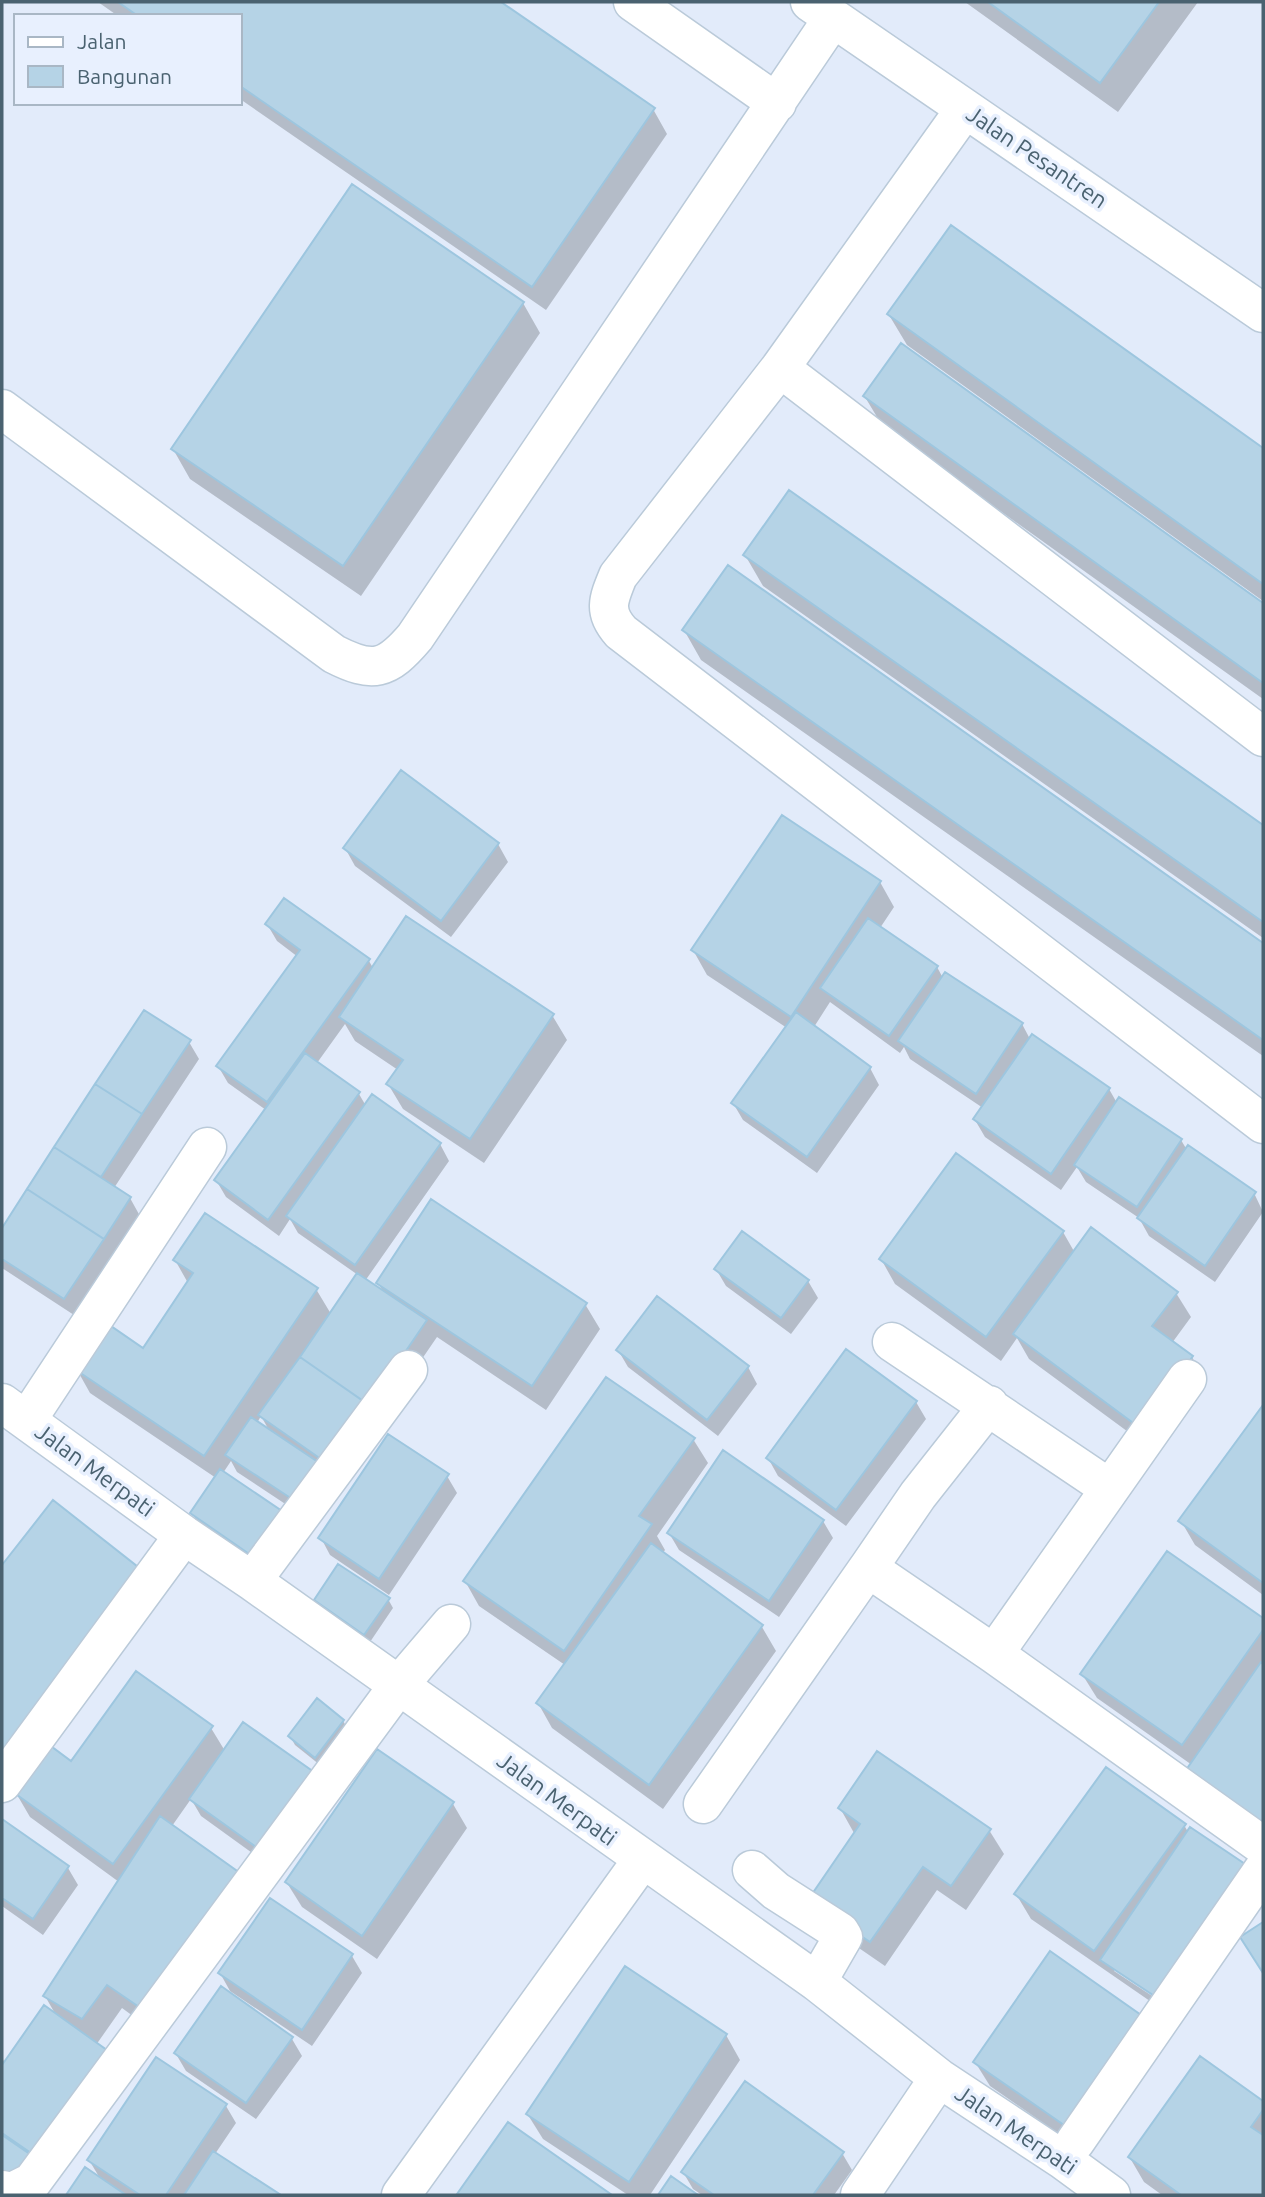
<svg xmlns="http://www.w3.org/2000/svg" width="1265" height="2197" viewBox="0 0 1265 2197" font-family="Ubuntu,sans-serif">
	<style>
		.shadow { fill: #0003; fill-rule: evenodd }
		.building { fill: #b5d3e6; stroke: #9dc6df; stroke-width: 2 }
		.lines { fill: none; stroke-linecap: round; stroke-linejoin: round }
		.minor-casing { stroke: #bacad9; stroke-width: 41 }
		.minor { stroke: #fff; stroke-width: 38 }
		.labels { text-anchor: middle; stroke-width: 7; stroke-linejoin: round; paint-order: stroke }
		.street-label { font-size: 23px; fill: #4a6270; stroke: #e8f0fe }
	</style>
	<rect width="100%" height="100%" fill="#e2ebfa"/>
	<!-- shadow -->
	<path class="shadow" d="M98,2h400l155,107 14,25 -121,176 -306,-211v-83h-122z
		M965,2h233l-80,110z
		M952,227l311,223v151l-356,-256 -18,-30z
		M523,303l17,30 -179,263 -171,-117 -17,-30z
		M901,346l362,259v94l-380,-272 -18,-30z
		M789,493l474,334v111l-500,-352 -18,-31z
		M728,568l535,377v111l-562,-396 -17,-30z
		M401,773l97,71 10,18 -57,75 -96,-71 -10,-18z
		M880,882l14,25 -14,21 57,39 6,11 79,46 8,15 79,50 8,14 64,37 6,10 67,43 9,19 -48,70 -66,-46 -10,-18 -53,-36 -9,-15 -16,23 -76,-53 -10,-17 8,-12 -73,-49 -6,-12 -4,6 -70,-51 -16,25 56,41 9,17 -62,88 -74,-53 -10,-17 54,-75 -80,-53 -14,-25z
		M285,900l84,61 4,7 179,47 15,25 -83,123 -81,-54 -15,-25 10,-14 -43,-29 -10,-17 -28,39 42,31 7,12 74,38 9,17 -84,120 19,12 -6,-10 207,21 15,25 -54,81 -109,-73 -98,143 -31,39 -71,-47 -6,-11 -8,12 42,101 -63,-44 -10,-17 24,-35 -126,-85 -14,-25 67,-18 45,-67 -13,-23 141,29 15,25 27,-39 -60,-42 -8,-14 -11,17 -53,-39 -10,-17 50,-70 -38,-27 -10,-17 80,-109 -21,-16 -10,-17zM261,1416l9,16 -13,-9z
		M145,1013l44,29 10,17 -85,129 16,10 10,18 -66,99 -72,-47v-37z
		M1063,1232l12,21 101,40 15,24 -19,26 20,14 14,25 -52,69 -125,-92 -12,-21 -16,23 -106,-77 -14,-25z
		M716,1269l92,12 10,17 -27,36 -65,-48z
		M618,1350l130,17 9,17 -39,52 -90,-69z
		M916,1402l10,17 -80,107 -68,-50 -10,-18z
		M1263,1408v187l-68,-50 -14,-24z
		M693,1439l15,24 -51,73 8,14 -3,4 100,73 14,24 -113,158 -111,-81 -14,-25 27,-38 -86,-59 -14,-25z
		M447,1476l10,17 -68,102 -59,-40 -9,-17z
		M53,1503l-7,242 25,18 140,-35 14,23 52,120 -76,-55 -10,-17 -19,27 -16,207 -34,-25 -26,37 -41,133 -53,-5v-115l3,5 52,-46 -12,-21 74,-114 -89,-65 -14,-24 -14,-3v-222z
		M823,1521l10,17 -54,79 -100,-67 -10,-17z
		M1167,1553l96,67v217l-71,-72 -95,-67 -15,-24z
		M388,1599l5,9 -23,34 -49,-34 -5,-8z
		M343,1721l5,8 -28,36 -25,-20 -5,-9z
		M377,1751l76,53 14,24 -90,131 -75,-52 -15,-24z
		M840,1808l149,22 15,24 -38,56 -29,-20 -52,76 -61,-42 30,-91z
		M2,1821l66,47 10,17 -35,50 -41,-29z
		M1184,1825l4,7 -12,187 -145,-100 -15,-25zM1114,1967l60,39 -2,3 -58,-38z
		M270,1900l82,56 10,17 -50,73 -82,-55 -10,-18z
		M1150,2023l14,24 -75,108 -99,-69 -15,-24z
		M726,2035l14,25 -90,135h-22l-85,-56 -15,-24z
		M292,2039l10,17 -46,63 -70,-48 -10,-17z
		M1201,2058l62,45v92h-101l-18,-13 -14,-24z
		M226,2106l10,17 -21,31 63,41h-210l17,-25 16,10 -12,-20z
		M509,2124l101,71h-150z
		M842,2153l10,17 -18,25h-132l-9,-6 -10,-17z"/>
	<!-- building -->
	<path class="building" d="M118,2h383l154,106 -123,179 -292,-201v-70h-102z
		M988,2h171l-59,81z
		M352,184l172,118 -181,264 -172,-117z
		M951,225l312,223v136l-376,-270z
		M901,343l362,260v80l-400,-287z
		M789,490l474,335v97l-520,-367z
		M728,565l535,378v97l-581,-410z
		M401,770l98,73 -58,78 -98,-73z
		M782,815l99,66 -90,136 -100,-67z
		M284,898l86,61 -103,143 -51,-36 84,-116 -35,-26z
		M406,916l148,98 -84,125 -84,-55 17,-24 -64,-43z
		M868,918l70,48 -49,70 -69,-48z
		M945,972l78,51 -47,71 -78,-53z
		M144,1010l47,30 -49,74 -47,-30z
		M796,1012l75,55 -64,90 -76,-54z
		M1032,1034l78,54 -59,86 -78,-55z
		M305,1053l55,39 -92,128 -54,-40z
		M95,1084l47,30 -41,63 -47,-30z
		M372,1094l69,49 -86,122 -69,-49z
		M1119,1097l63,42 -45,68 -63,-42z
		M1188,1145l68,47 -51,74 -68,-48z
		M54,1147l77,50 -27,42 -77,-50z
		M956,1153l108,78 -78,106 -107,-78z
		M27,1189l77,50 -40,60 -62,-40v-31z
		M431,1199l156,104 -55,83 -156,-103z
		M205,1213l113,75 -114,168 -131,-88 32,-46 38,26 50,-75 -20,-13z
		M1091,1227l87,65 -26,34 41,30 -53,72 -127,-94z
		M742,1231l67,49 -28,38 -67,-49z
		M357,1273l70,47 -58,85 -69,-48z
		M657,1296l92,70 -42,54 -91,-70z
		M846,1349l71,52 -81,109 -70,-52z
		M300,1357l69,48 -41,59 -70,-49z
		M606,1377l89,61 -56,78 13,8 -88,127 -101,-70z
		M1263,1405v178l-85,-62z
		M251,1417l73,49 -26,37 -73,-48z
		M388,1434l61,40 -70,105 -61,-41z
		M723,1450l101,70 -55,81 -102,-68z
		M220,1469l65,44 -30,45 -65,-45z
		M53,1500l94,74 -145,186v-195z
		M651,1543l112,82 -114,160 -113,-82z
		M1167,1551l96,67v12l-81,115 -102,-71z
		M338,1564l52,34 -26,37 -50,-35z
		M1261,1662l2,2v160l-77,-54z
		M136,1671l77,55 -100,138 -100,-72 35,-48 23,17z
		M317,1698l27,22 -29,38 -27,-22z
		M243,1722l78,55 -54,78 -78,-56z
		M377,1749l77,53 -92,134 -77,-54z
		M877,1751l114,78 -40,57 -28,-19 -53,75 -62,-42 52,-76 -22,-16z
		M1106,1767l80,57 -92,127 -80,-57z
		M160,1816l80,57 -98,136 -35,-24 -25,34 -39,-23z
		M2,1819l67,47 -36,53 -31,-21z
		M1190,1827l64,43 -89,133 -65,-43z
		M270,1898l83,56 -51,76 -84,-57z
		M1263,1922v51l-23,-36z
		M1050,1951l101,71 -77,110 -101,-70z
		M625,1966l102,68 -98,148 -103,-68z
		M221,1986l72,51 -47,66 -72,-50z
		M44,2005l74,53 -74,104 -42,-29v-68z
		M1200,2056l63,45v9l-12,17 12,8v60h-82l-53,-38z
		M156,2057l71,47 -61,91h-26l-53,-35z
		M745,2081l99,71 -31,43h-99l-33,-23z
		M508,2122l104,73 -155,-1z
		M2,2135l35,24 -17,23 -18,-12z
		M213,2151l68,44h-97z
		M85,2167l41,28h-60z
		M671,2176l27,19h-40z"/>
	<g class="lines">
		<defs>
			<path id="minor" d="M633,2l144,101
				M810,2l453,311
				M965,109l-185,259 -162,208c-10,24 -15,36 3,56l642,492
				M780,368l483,369
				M2,409l332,245c39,20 53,16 81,-17l418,-619
				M892,1342l217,146
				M2,1403l182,132 68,46 565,401 122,96 124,82 48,35
				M989,1405l-71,90 -50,73 126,86 269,192
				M27,1420l180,-273
				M252,1581l156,-211
				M994,1654l193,-275
				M2,1783l182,-248
				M703,1804l165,-236
				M752,1870l24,21 64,41 3,5 -26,45
				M1075,2142l188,-272
				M2,2190l10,2 20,-10 366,-496 53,-62
				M401,2195l241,-335
				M860,2195l79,-117"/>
		</defs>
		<!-- minor casing -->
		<use href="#minor" class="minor-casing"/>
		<!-- minor -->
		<use href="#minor" class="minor"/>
	</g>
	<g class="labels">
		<!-- street labels -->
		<g class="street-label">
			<text transform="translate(1037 157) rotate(34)" y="8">Jalan Pesantren</text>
			<text transform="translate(95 1470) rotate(36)" y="8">Jalan Merpati</text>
			<text transform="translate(557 1799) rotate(36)" y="8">Jalan Merpati</text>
			<text transform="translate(1016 2130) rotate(34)" y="8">Jalan Merpati</text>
		</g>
	</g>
	<!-- border -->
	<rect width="1265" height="2197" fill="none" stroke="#4a6270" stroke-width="7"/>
	<!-- legend -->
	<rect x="14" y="14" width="228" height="91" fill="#e8f0fe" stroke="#a9b7c5" stroke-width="2"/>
	<rect x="28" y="37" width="35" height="10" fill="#ffffff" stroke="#a9b7c5" stroke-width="2"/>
	<text x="77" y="49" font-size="21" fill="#4a6270">Jalan</text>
	<rect x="28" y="66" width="35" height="21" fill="#b5d3e6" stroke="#a9b7c5" stroke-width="2"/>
	<text x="77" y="84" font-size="21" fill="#4a6270">Bangunan</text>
</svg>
